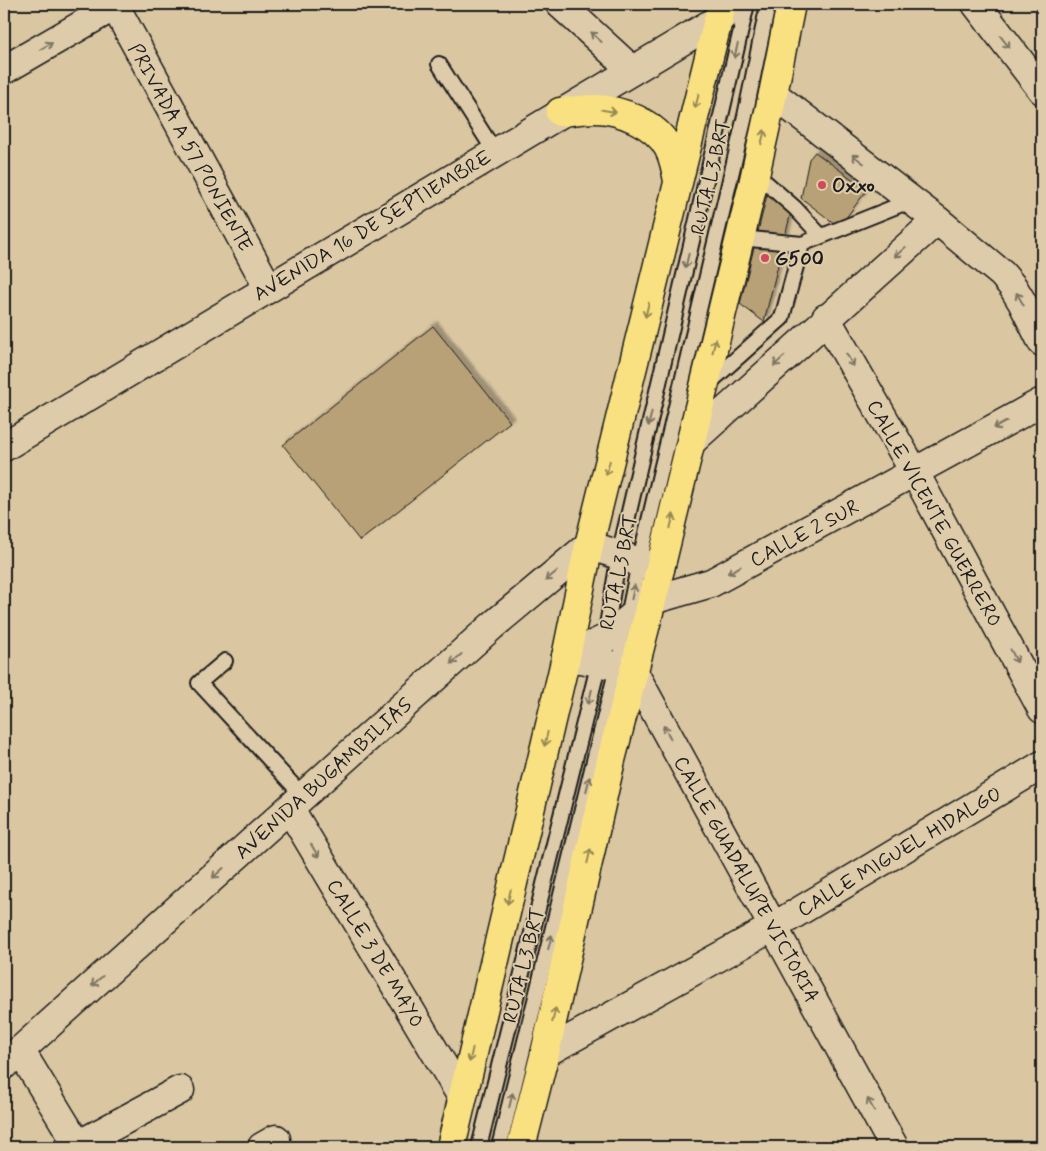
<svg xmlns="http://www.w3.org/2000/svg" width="1046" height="1151" viewBox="0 0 1046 1151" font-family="Mynerve,sans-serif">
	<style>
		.building { fill: #b8a176; stroke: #1c1c1c; filter: url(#shadow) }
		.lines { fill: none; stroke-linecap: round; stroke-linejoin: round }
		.lane-casing { stroke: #1c1c1c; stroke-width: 18 }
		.street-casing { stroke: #1c1c1c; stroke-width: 31 }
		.secondary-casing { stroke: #1c1c1c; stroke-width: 31 }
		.primary-casing { stroke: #1c1c1c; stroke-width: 31 }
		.lane { stroke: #decba9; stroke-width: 14 }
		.street { stroke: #decba9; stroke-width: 28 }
		.secondary { stroke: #decba9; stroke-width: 28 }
		.primary { stroke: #f9e181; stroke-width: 28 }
		.oneway { stroke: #7d7462 }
		.oneway2 { stroke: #968854 }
		.poi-dot { fill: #d1495b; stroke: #decba9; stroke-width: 2 }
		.labels { text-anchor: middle; stroke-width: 4; stroke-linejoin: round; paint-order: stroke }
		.street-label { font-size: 20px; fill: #1c1c1c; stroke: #decba9 }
		.poi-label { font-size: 20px; font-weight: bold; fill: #1c1c1c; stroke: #decba9; text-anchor: start }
	</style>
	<defs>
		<filter id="shadow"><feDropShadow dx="4.5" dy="-4.5" stdDeviation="1" flood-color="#0004"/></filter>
	</defs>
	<rect width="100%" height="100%" fill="#dac6a1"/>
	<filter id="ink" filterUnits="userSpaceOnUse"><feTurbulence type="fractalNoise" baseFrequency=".02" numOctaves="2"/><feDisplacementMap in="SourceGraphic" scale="10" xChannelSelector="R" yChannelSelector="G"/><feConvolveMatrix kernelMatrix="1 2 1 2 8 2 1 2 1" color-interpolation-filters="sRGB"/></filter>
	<g filter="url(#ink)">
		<!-- building -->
		<path class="building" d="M815,152l52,38 -28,37 -38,-29 8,-39z
			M767,195l24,17 -27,110 -24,-18z
			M433,326l77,96 -150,119 -77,-96z"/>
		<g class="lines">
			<defs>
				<path id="lane" d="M439,64l56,88
					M755,173l40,35 26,28
					M740,238l62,6 110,-44
					M708,384l74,-66 20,-74
					M605,637l14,-82 128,-551
					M225,661l-26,22 104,113
					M479,1147l121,-489
					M499,1147l122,-496 18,-88 106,-447 23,-112"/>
				<path id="street" d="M976,4l66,86
					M115,6l153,281
					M4,70l114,-66
					M773,94l164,126 65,54 11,13 9,15 20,40
					M826,318l89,155 127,236
					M691,442l246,-222
					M566,657l33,5 34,9 261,476
					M290,809l172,288
					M20,1050l59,97
					M545,1053l228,-126 269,-162
					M4,1065l488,-439 97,-81 71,24
					M78,1145l102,-55
					M262,1147l14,-8"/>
				<path id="secondary" d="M560,4l72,66
					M4,447l713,-427 23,-16
					M566,657l39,-18 47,-39 59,-17 331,-181"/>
				<path id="primary" d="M560,112c12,-1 24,-3 35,-3 26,0 60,15 73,38 6,11 8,22 10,34
					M451,1147l115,-490 23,-112 133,-541
					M521,1147l24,-94 66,-293 49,-191 93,-385 20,-90 18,-90"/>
			</defs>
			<!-- lane casing -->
			<use href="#lane" class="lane-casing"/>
			<!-- street casing -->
			<use href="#street" class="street-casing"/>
			<!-- secondary casing -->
			<use href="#secondary" class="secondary-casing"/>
			<!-- primary casing -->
			<use href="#primary" class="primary-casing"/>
			<!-- lane -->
			<use href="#lane" class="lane"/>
			<!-- street -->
			<use href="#street" class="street"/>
			<!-- secondary -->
			<use href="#secondary" class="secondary"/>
			<!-- primary -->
			<use href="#primary" class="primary"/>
		</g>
		<!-- one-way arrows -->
		<defs><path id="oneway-shaft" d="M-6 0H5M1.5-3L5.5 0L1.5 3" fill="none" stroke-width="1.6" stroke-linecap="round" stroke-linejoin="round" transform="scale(1.25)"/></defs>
		<g class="oneway">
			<use href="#oneway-shaft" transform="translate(596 37) rotate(-138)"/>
			<use href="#oneway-shaft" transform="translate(1005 42) rotate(52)"/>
			<use href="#oneway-shaft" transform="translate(46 46) rotate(-30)"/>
			<use href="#oneway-shaft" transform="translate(736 51) rotate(103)"/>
			<use href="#oneway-shaft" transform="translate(858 159) rotate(-143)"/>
			<use href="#oneway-shaft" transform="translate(900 252) rotate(138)"/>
			<use href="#oneway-shaft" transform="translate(687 261) rotate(103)"/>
			<use href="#oneway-shaft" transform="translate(1020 299) rotate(-120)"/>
			<use href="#oneway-shaft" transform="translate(850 360) rotate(60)"/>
			<use href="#oneway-shaft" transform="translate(779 361) rotate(137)"/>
			<use href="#oneway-shaft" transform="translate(650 419) rotate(103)"/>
			<use href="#oneway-shaft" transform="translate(1000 425) rotate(151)"/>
			<use href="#oneway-shaft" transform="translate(734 570) rotate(152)"/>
			<use href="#oneway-shaft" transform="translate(551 576) rotate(140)"/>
			<use href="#oneway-shaft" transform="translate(633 592) rotate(-78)"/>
			<use href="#oneway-shaft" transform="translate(1014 656) rotate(62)"/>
			<use href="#oneway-shaft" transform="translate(456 659) rotate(138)"/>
			<use href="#oneway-shaft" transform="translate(590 697) rotate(104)"/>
			<use href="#oneway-shaft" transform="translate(667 732) rotate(-119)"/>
			<use href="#oneway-shaft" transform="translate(588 784) rotate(-76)"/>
			<use href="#oneway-shaft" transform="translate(315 851) rotate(59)"/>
			<use href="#oneway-shaft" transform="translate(218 873) rotate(138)"/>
			<use href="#oneway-shaft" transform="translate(550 942) rotate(-76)"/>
			<use href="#oneway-shaft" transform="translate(97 981) rotate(138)"/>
			<use href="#oneway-shaft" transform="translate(511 1100) rotate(-76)"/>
			<use href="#oneway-shaft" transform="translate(871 1105) rotate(-119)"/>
		</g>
		<g class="oneway2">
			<use href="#oneway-shaft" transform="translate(697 101) rotate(104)"/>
			<use href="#oneway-shaft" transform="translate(609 111) rotate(9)"/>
			<use href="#oneway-shaft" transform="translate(763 137) rotate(-77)"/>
			<use href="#oneway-shaft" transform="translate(647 310) rotate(104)"/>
			<use href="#oneway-shaft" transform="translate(714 346) rotate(-77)"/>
			<use href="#oneway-shaft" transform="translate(608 468) rotate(104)"/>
			<use href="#oneway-shaft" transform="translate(672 521) rotate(-77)"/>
			<use href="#oneway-shaft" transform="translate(546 739) rotate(103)"/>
			<use href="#oneway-shaft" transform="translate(589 856) rotate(-77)"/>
			<use href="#oneway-shaft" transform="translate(509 897) rotate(103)"/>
			<use href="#oneway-shaft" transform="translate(554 1015) rotate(-77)"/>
			<use href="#oneway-shaft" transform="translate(471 1055) rotate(103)"/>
		</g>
	</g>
	<!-- markers -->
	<g class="poi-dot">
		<circle cx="822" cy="185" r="5"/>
		<circle cx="765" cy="258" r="5"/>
	</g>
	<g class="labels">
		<!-- street labels -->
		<g class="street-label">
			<text transform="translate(191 147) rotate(61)" y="7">PRIVADA A 57 PONIENTE</text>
			<text transform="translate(710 177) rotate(-77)" y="7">RUTA L3 BRT</text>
			<text transform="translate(372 225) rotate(-31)" y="7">AVENIDA 16 DE SEPTIEMBRE</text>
			<text transform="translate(935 513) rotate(61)" y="7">CALLE VICENTE GUERRERO</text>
			<text transform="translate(804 533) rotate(-28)" y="7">CALLE 2 SUR</text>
			<text transform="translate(618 572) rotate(-78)" y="7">RUTA L3 BRT</text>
			<text transform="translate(323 778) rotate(-42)" y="7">AVENIDA BUGAMBILIAS</text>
			<text transform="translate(899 851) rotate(-31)" y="7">CALLE MIGUEL HIDALGO</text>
			<text transform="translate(747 879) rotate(61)" y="7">CALLE GUADALUPE VICTORIA</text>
			<text transform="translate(376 953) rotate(59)" y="7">CALLE 3 DE MAYO</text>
			<text transform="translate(523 965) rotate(-76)" y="7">RUTA L3 BRT</text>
		</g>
		<!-- poi labels -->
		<g class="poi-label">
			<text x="832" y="192">Oxxo</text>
			<text x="775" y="265">G500</text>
		</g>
	</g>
	<!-- margin -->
	<rect width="1046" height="1151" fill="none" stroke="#decba9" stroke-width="20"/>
	<rect x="10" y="10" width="1026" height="1131" fill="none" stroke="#1c1c1c" stroke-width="2" filter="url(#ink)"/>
</svg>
